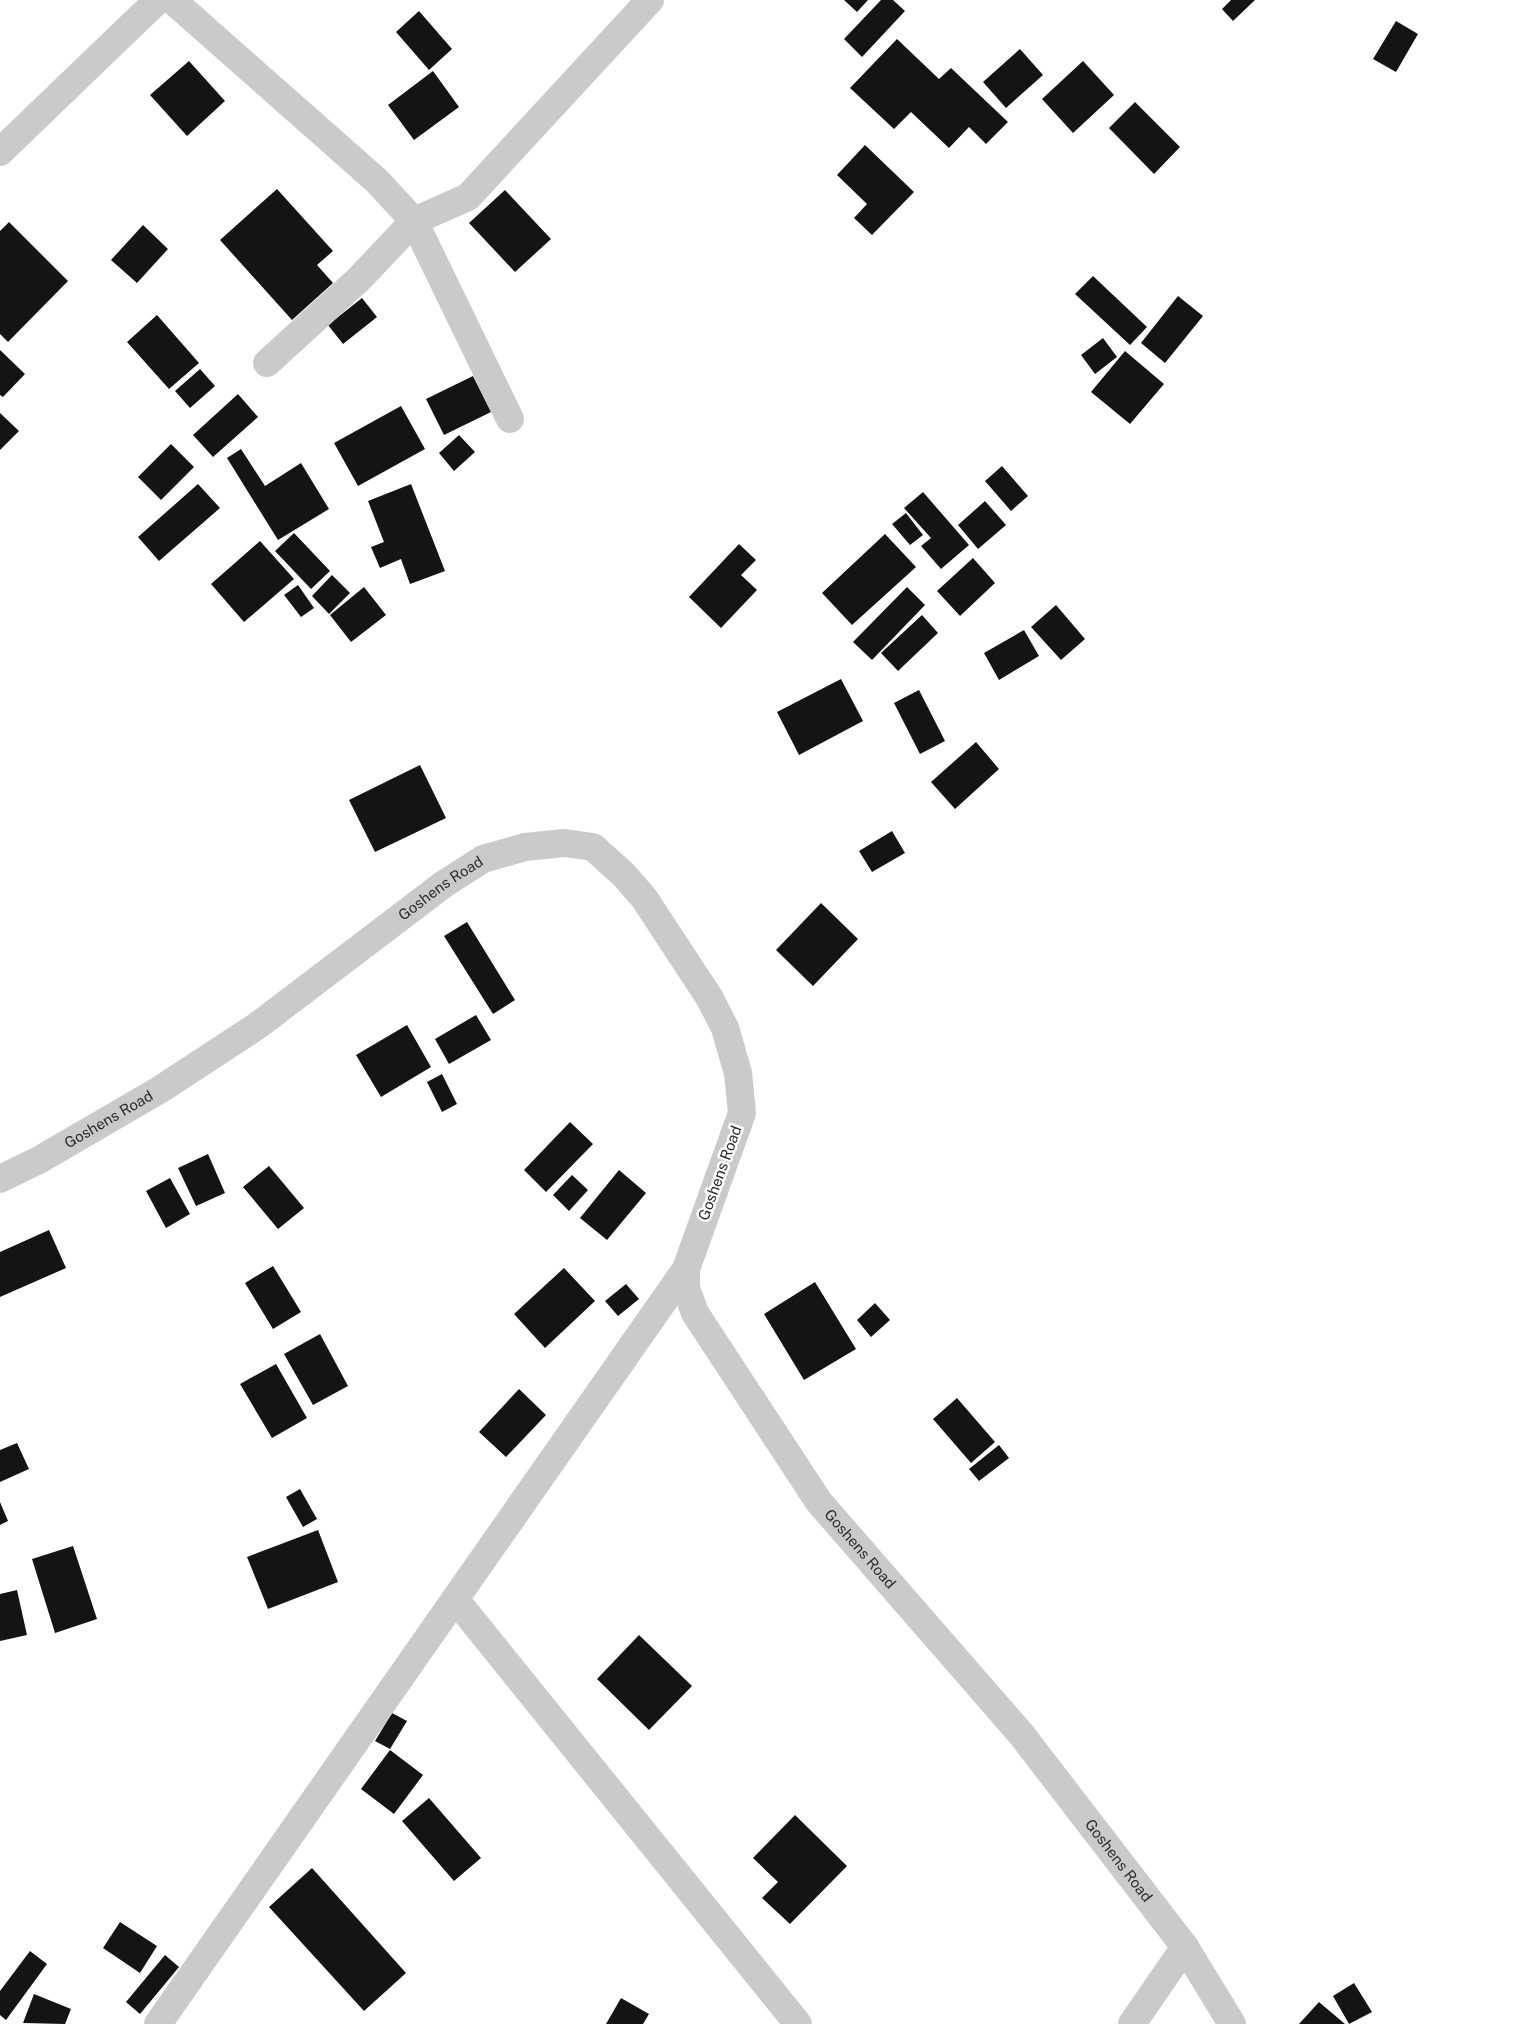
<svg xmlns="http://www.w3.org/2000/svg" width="1513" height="2024" viewBox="0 0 1513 2024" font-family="'Public Sans',sans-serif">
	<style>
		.building { fill: #141414 }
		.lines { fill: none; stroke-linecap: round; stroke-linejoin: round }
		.street { stroke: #cacaca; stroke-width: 28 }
		.labels { text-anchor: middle; stroke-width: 5; stroke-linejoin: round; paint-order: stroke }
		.street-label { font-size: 15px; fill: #2d2d2d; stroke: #fff }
	</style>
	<rect width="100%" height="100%" fill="#fff"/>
	<!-- building -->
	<path class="building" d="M844,0h24l-11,12z
		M881,0h12l12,11 -43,46 -18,-18z
		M1231,0h24l-22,21 -11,-12z
		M419,11l33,38 -23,21 -33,-38z
		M1396,21l22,13 -22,38 -23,-13z
		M897,39l42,40 12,-11 57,54 -22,22 -17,-17 -20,21 -38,-36 -17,17 -44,-41z
		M1020,49l23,26 -37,33 -23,-26z
		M189,61l36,40 -38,35 -37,-41z
		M1083,61l31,34 -41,38 -31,-34z
		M433,71l26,36 -45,33 -26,-35z
		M1135,102l45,45 -26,27 -45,-46z
		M865,145l49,47 -42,43 -18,-17 13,-14 -30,-29z
		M277,189l56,62 -16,14 16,18 -41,37 -72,-80z
		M505,190l46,49 -36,33 -46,-49z
		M9,222l59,59 -60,61 -8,-8v-103z
		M143,225l25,24 -31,34 -26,-23z
		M1093,276l54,51 -17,18 -55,-51z
		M1178,296l25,20 -38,47 -24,-20z
		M362,298l15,19 -34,27 -15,-19z
		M157,315l42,48 -30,26 -42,-47z
		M1103,338l14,19 -22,17 -14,-19z
		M0,350l25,24 -22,23 -3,-2z
		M1125,351l39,33 -34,40 -39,-32z
		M200,369l15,17 -25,22 -15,-17z
		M473,376l18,36 -47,23 -18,-36z
		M238,394l20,23 -45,40 -20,-22z
		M401,406l24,43 -67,37 -24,-43z
		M0,413l19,18 -19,19z
		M459,435l16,17 -21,19 -15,-18z
		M171,444l23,23 -33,33 -23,-23z
		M241,449l24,37 36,-23 28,46 -51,31 -51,-82z
		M1002,466l26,30 -17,15 -26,-30z
		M198,484l22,24 -61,53 -21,-24z
		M411,484l34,87 -35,13 -9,-25 -21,9 -9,-21 13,-5 -16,-41z
		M923,492l46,53 -28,24 -20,-23 10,-8 -27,-30z
		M985,501l21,24 -28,24 -20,-24z
		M906,513l17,22 -13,10 -18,-21z
		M294,533l36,38 -19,18 -36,-38z
		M885,534l31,33 -64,58 -30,-32z
		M260,541l34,38 -50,43 -33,-38z
		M739,544l17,16 -15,15 16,15 -36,38 -32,-31z
		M973,558l22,25 -35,33 -23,-25z
		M332,575l18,18 -21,21 -17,-18z
		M298,585l16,23 -13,9 -17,-22z
		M364,587l22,28 -35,27 -21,-27z
		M907,587l18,18 -53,55 -19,-18z
		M1056,605l29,34 -24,21 -30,-33z
		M922,615l16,18 -40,38 -17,-18z
		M1024,630l15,26 -40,24 -15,-27z
		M841,679l22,42 -64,34 -22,-43z
		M919,690l26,51 -25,13 -26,-51z
		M976,742l23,27 -44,40 -24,-27z
		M420,765l26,53 -71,34 -26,-52z
		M892,831l13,22 -33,19 -13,-21z
		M821,903l37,36 -45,47 -37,-36z
		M467,922l48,78 -22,14 -49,-78z
		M476,1015l15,25 -42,24 -14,-25z
		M407,1025l24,42 -50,30 -25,-42z
		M442,1074l15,30 -15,8 -15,-30z
		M570,1122l23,22 -47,48 -22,-22z
		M208,1154l17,39 -29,13 -18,-38z
		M269,1166l35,42 -26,21 -35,-42z
		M619,1170l27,23 -39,47 -27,-22z
		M572,1175l16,15 -19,21 -16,-16z
		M170,1178l20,36 -24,14 -20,-37z
		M49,1230l17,38 -66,29v-45z
		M273,1266l28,46 -28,17 -28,-46z
		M564,1268l31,33 -50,47 -31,-34z
		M815,1282l41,67 -52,31 -40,-66z
		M626,1284l13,15 -21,17 -13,-15z
		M875,1303l15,17 -19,17 -14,-17z
		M320,1334l28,52 -35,19 -29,-51z
		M276,1364l31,54 -35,20 -32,-54z
		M519,1389l27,26 -40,42 -27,-25z
		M957,1398l38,44 -24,21 -38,-44z
		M17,1443l12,26 -29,13v-32z
		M999,1445l10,13 -30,23 -10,-12z
		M300,1489l17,30 -14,8 -17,-30z
		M0,1502l8,19 -8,4z
		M318,1530l20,52 -70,27 -21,-52z
		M73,1546l24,73 -42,14 -23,-74z
		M17,1590l10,45 -27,6v-47z
		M639,1635l53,51 -43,44 -52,-51z
		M392,1713l15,8 -17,28 -15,-8z
		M390,1750l33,25 -29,39 -33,-25z
		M429,1798l52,60 -27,23 -52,-60z
		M795,1815l52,51 -57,58 -28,-26 16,-16 -25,-24z
		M312,1868l94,105 -42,38 -95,-104z
		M120,1922l37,24 -17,27 -37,-25z
		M30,1951l17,13 -41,56 -6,-5v-24z
		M165,1955l14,12 -39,47 -14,-12z
		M1354,1983l18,29 -23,12 -16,-28z
		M34,1994l37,15 -6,15 -42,-1z
		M621,1998l28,16 -6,10h-37z
		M1319,2002l26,22h-46z"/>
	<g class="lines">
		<!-- street -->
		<g class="street">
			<path d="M172,0l205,181 37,40 96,198"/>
			<path d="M0,152l158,-152"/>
			<path d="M267,363l92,-84 55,-58 54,-24 182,-197"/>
			<path id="s1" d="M0,1179l39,-19 122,-71 96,-63 187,-142 39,-25 42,-12 39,-4 29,4 31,28 20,23 65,99 16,31 13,45 4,40 -56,156v19l9,25 124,189 202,232 164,213 47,77"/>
			<path d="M455,1599l343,425"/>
			<path d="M158,2024l528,-755"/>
			<path d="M1132,2024l53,-77"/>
		</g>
	</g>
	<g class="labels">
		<!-- street labels -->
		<g class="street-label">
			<text dy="5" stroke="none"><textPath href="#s1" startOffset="529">Goshens Road</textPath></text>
			<text dy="5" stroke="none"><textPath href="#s1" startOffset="124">Goshens Road</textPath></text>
			<text transform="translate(720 1173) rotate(-70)" y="5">Goshens Road</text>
			<text dy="5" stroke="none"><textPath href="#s1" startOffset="1505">Goshens Road</textPath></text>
			<text dy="5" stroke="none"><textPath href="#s1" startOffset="1910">Goshens Road</textPath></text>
		</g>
	</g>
</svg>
